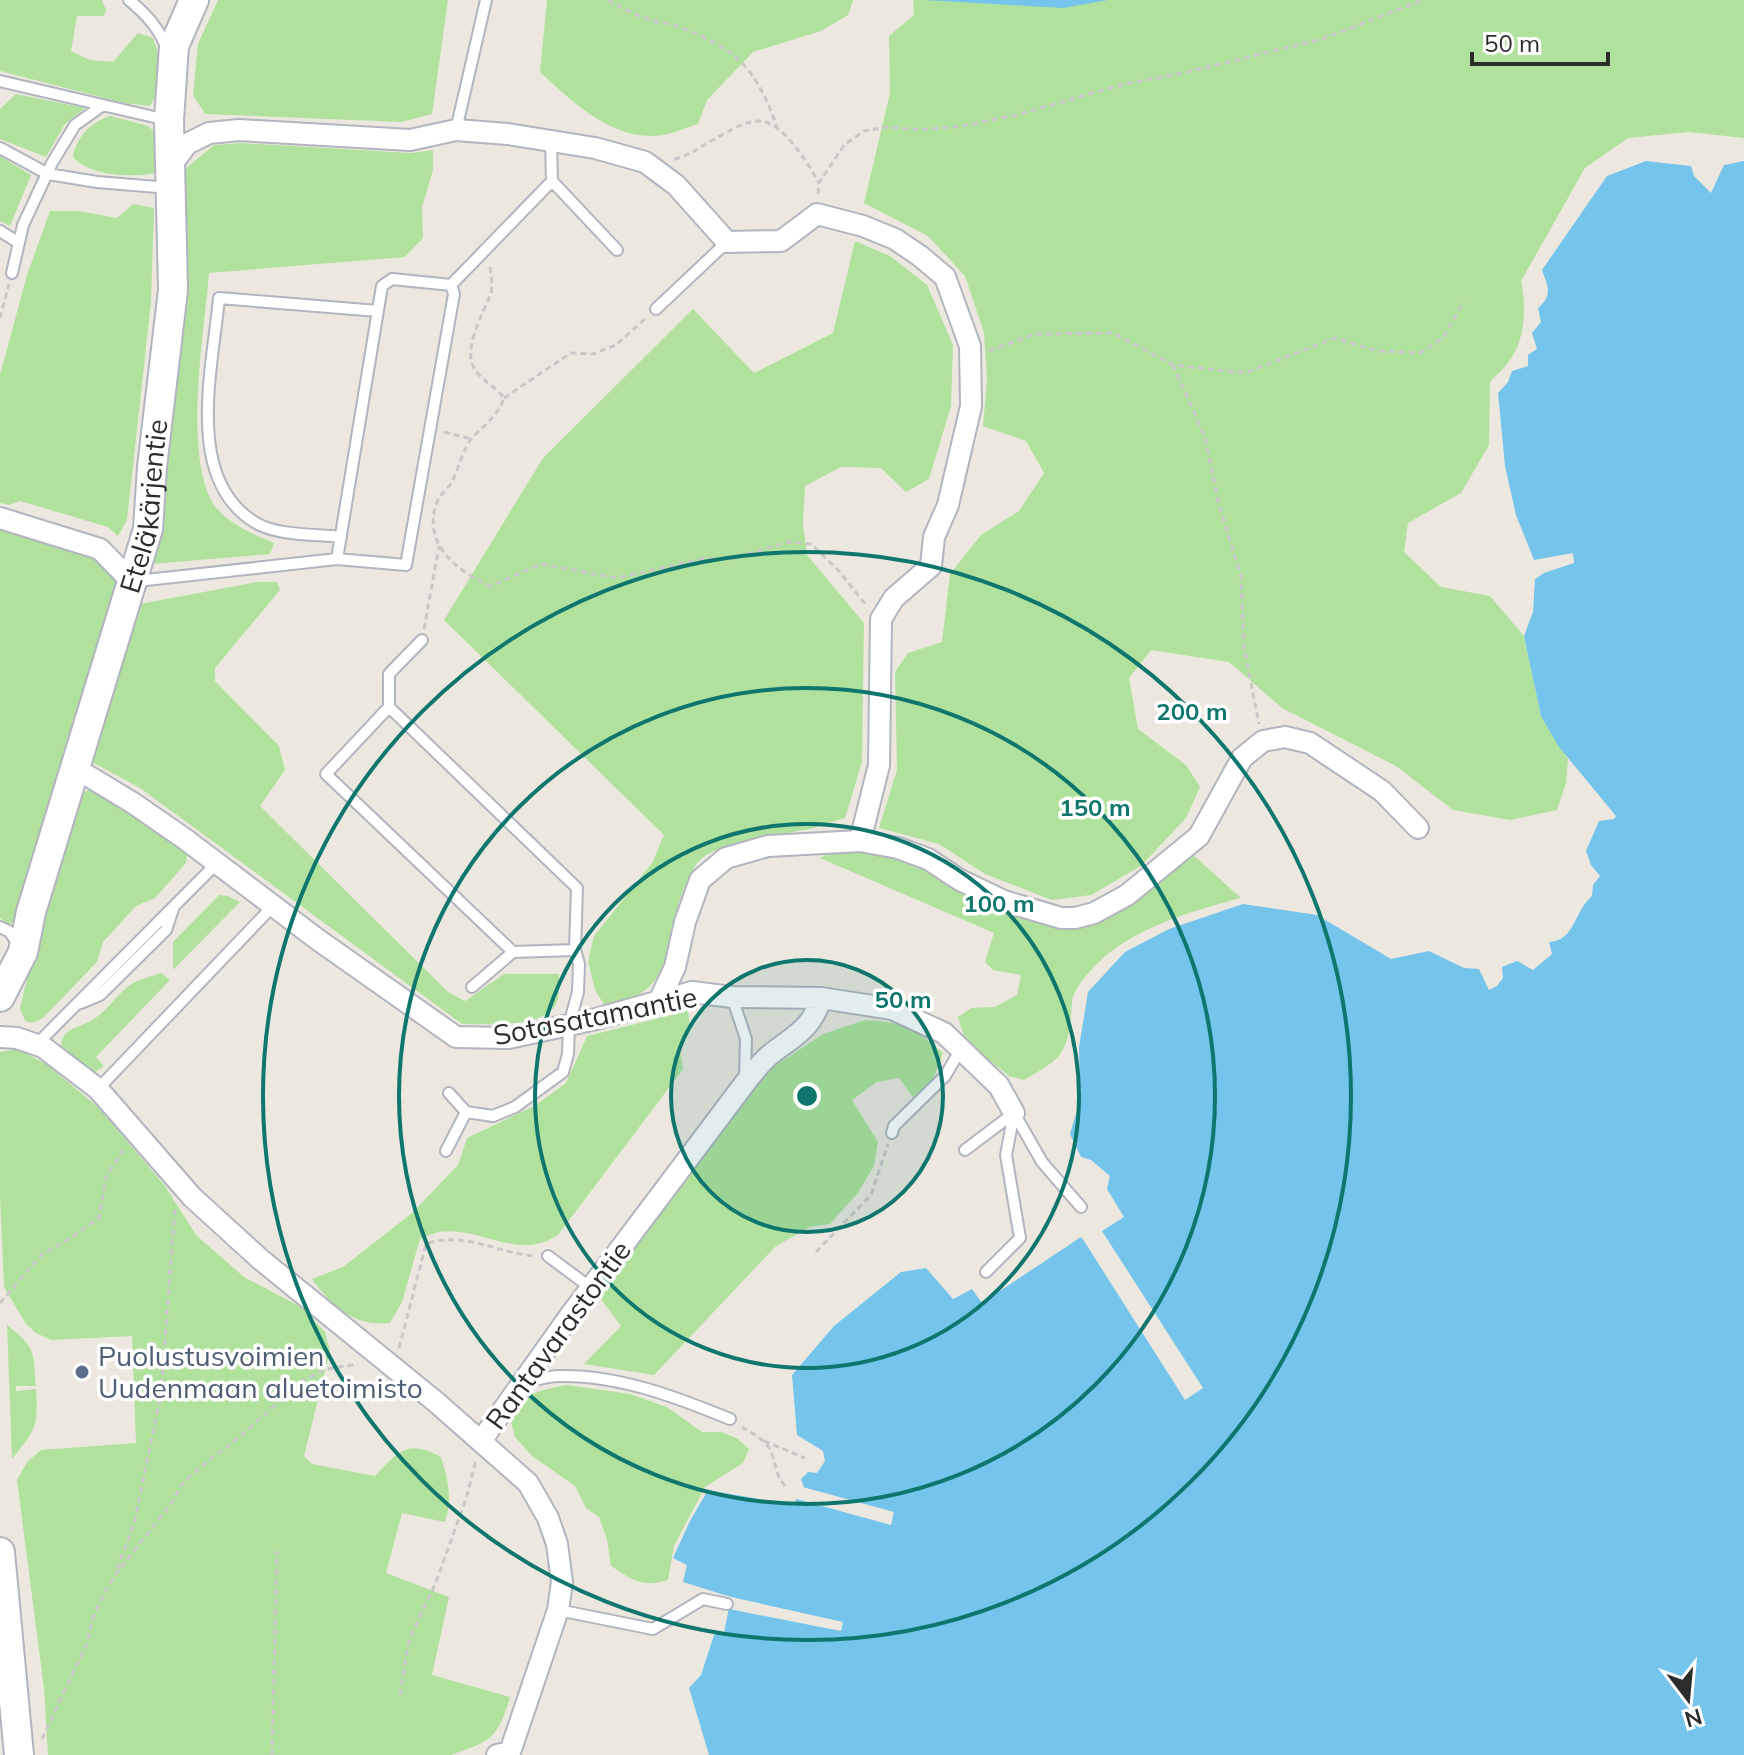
<svg xmlns="http://www.w3.org/2000/svg" width="1744" height="1755" viewBox="0 0 1744 1755" font-family="Mulish,sans-serif">
	<style>
		.green { fill: #b0e29d }
		.water { fill: #75c4ec }
		.pier { fill: #ede8df }
		.lines { fill: none; stroke-linecap: round; stroke-linejoin: round }
		.lane-casing { stroke: #b2b4bf; stroke-width: 14 }
		.street-casing { stroke: #b2b4bf; stroke-width: 24 }
		.secondary-casing { stroke: #b2b4bf; stroke-width: 32 }
		.path { stroke: #c8c8c8; stroke-width: 3; stroke-dasharray: 6 4; stroke-linecap: butt }
		.lane { stroke: #fff; stroke-width: 10 }
		.street { stroke: #fff; stroke-width: 20 }
		.secondary { stroke: #fff; stroke-width: 28 }
		.ring { fill: none; stroke: #0f766e; stroke-width: 4 }
		.service-dot { fill: #5c6f8a; stroke: #fff; stroke-width: 3 }
		.labels { text-anchor: middle; stroke-width: 7; stroke-linejoin: round; paint-order: stroke }
		.street-label { font-size: 28px; fill: #2c2c2c; stroke: #fff }
		.service-label { font-size: 28px; fill: #4e5e75; stroke: #fff; text-anchor: start }
		.centre { fill: #0f766e; stroke: #fff; stroke-width: 4 }
		.ring-label { font-size: 24px; text-anchor: middle; font-weight: bold; fill: #0f766e; stroke: #fff; stroke-width: 7; stroke-linejoin: round; paint-order: stroke }
	</style>
	<rect width="100%" height="100%" fill="#ede8df"/>
	<!-- green -->
	<path class="green" d="M0,0h102l4,10 -2,6h-27l-6,35 19,9 23,2 25,-29 15,5c10,30 14,40 -3,68l-26,-3 -124,-32z
		M218,0h230l-16,114 -31,8 -196,-8 -12,-19 5,-51z
		M547,0h306l-5,15 -27,16 -68,21 -46,48 -9,24c-11,3 -23,9 -35,11 -48,8 -91,-33 -123,-63z
		M913,0h831v138l-55,-6 -61,6 -43,30 -64,113c5,24 5,54 -9,76 -5,9 -15,17 -22,25l-1,63 -28,48 -53,30 -4,29 37,35 49,9 34,40 17,80 27,43 -2,24 -9,27 -47,10 -57,-10 -57,-44 -114,-58 -53,-46 -78,-12 -22,28 9,51 48,36 14,22 -14,31 -45,48 -50,29 -39,5 -67,-26 -46,-30 -60,-16 18,-58 -2,-98 13,-19 34,-11 8,-68 31,-39 38,-24 25,-38 -18,-32 -43,-15 4,-46 -3,-47 -19,-57 -37,-40 -64,-33 26,-110 -1,-57 25,-21z
		M16,94l69,14 -20,16 -19,33 -46,-18v-30z
		M111,116l37,10 9,8 3,22 -5,17c-24,5 -65,3 -82,-16 3,-19 18,-36 38,-41z
		M241,143l170,10 22,-3v20l-11,37 1,31 -18,19 -196,16c-4,56 -30,200 12,240 13,13 36,23 53,30l-4,11 -118,10 10,-27 5,-84 19,-166 -2,-117 30,-25z
		M0,156l31,19 -21,51 -10,-5z
		M133,204l21,4 -3,94 -24,218 -9,16 -10,-9 -88,-26 -11,4 -9,-2v-128l27,-100 23,-64h29l38,7z
		M855,241l35,15 37,29 26,60 -2,61 -22,73 -23,13 -25,-24 -40,-1 -36,19 -2,37 4,32 57,68 -2,139 -17,56c-12,3 -23,8 -35,11 -29,6 -93,12 -112,33 -4,4 -6,11 -9,16 -30,56 -2,113 -84,128l-10,-16 -7,-29 6,-25 58,-73 12,-28 -220,-215 99,-162 150,-149 61,64 79,-40z
		M0,530l91,27 24,21 2,16 -103,327 -5,4 -9,-7z
		M257,582h20l3,8 -65,78v13l64,65 6,24 -25,36 188,186 17,9 39,-27h55c0,10 1,24 -4,32 -15,22 -68,18 -93,18l-322,-236 -50,-27 44,-154 11,-4z
		M91,789l92,60 4,6 -1,8 -31,35 -19,8 -33,36 -6,20 -53,55c-7,5 -11,7 -19,4l-5,-13 37,-152 20,-61z
		M872,850l40,10 169,67 49,-22 44,-34 18,-17 49,44c-60,16 -132,36 -166,94 -4,6 -3,17 -4,24 -4,41 -13,44 -47,64l-15,-4 -44,-36 -7,-23 13,-9 24,-1 22,-12 4,-20 -28,-5 -8,-8 9,-29 -174,-75 13,-7z
		M219,895l9,1 12,6 -67,68v-28z
		M161,973l9,7 -74,77 8,9 -10,7 -32,-22c-5,-23 19,-23 32,-32 12,-8 21,-21 32,-31 9,-8 23,-11 35,-15z
		M688,1011l2,16 -11,19 4,23 -125,166c-41,27 -76,-9 -119,-3 -6,1 -13,5 -19,7l-18,63 -12,21c-35,4 -58,-16 -78,-44l31,-12 69,-54 46,-48 9,-27 69,-33 30,-22 21,-47z
		M865,1020c38,2 49,8 78,33l-9,24 -20,22 -15,-21 -22,4 -25,18 26,42 -4,24 -17,28 -27,30 -20,3 -34,19 -122,129 -70,-11 37,-38 -23,-31 141,-189 33,-38 51,-34z
		M18,1049l28,15 52,43 67,79 31,49 48,42 57,30 24,25 5,19 -26,105 8,8 63,12c24,-25 32,-37 66,-19 7,23 12,42 4,65l-43,-9 -16,60 63,24 -17,78 78,22c-12,42 -19,44 -59,58h-403l-4,-66 -27,-209 10,-18 14,-12 95,-7 -4,-107 -81,4 -15,-7 -10,-9 -22,-37 -4,-91v-144z
		M7,1325c29,23 26,25 29,61h-20v5l20,-2c2,39 0,40 -24,70z
		M567,1385l63,9 37,13 35,25h20l16,7 11,10 -6,14 -38,24 -31,59 -6,34c-26,8 -35,0 -57,-14l-4,-27 -8,-22 -13,-9 -11,-22 -43,-30 -17,-19 -5,-20c18,-26 27,-26 57,-32z"/>
	<!-- water -->
	<path class="water" d="M925,0h183l-45,8z
		M1646,161l45,5 3,10 17,17 13,-28 20,-4v1594h-1035l-20,-67 12,-13 14,-43 9,1 7,-36 -48,-15 4,-17 -14,-7 17,-37 18,-31 85,15 11,-18 -3,-8 7,-7 9,1 8,-12 -2,-10 -26,-16 -5,-60 42,-49 67,-54 25,-4 27,31 19,-10 10,14 99,-66 4,5 39,-25 -17,-28 3,-13 -19,-16 -10,-3 -11,-23 10,-34 -1,-53 9,-55 37,-40 44,-23 74,-25 74,11 74,44 38,-8 35,17 15,1 10,21 8,-4 6,-8 -1,-11 15,-6 16,9 19,-16 -3,-12c26,-1 25,-31 43,-46l1,-11 7,-9 -9,-11 -5,-14 13,-30 15,-2 2,-3 -57,-69 -18,-31 -17,-80 9,-24 2,-33 9,-6 30,-10 -1,-10 -39,7 -18,-45 -11,-49 -7,-73 10,-11 4,-11 16,-5v-11l9,-6 -5,-16 9,-11 -3,-14c15,-13 10,-21 4,-38l65,-94z"/>
	<!-- pier -->
	<path class="pier" d="M1100,1228l103,160 -18,12 -106,-167 7,4z
		M799,1486l95,26 -3,13 -98,-27z
		M731,1597l112,25 -2,9 -112,-22z"/>
	<g class="lines">
		<defs>
			<path id="lane" d="M129,0c17,14 30,28 38,49
				M0,81l167,39
				M456,130l30,-130
				M0,148l48,26 49,8 72,6
				M552,181l65,69
				M0,231l19,12
				M12,273l11,-48 29,-62 23,-38 28,-20
				M451,285l101,-104 -1,-40
				M656,309l71,-67
				M341,537c-27,-3 -62,-1 -85,-14 -73,-43 -43,-156 -37,-225l159,13
				M137,581l200,-22 69,6 48,-271 -3,-9 -59,-6 -10,7 -45,273
				M389,707v-33l33,-34
				M0,927l10,5 9,15
				M472,987l41,-35
				M732,997l14,42 -1,38
				M81,1003l19,-8 66,-65 7,-21
				M36,1045l181,-182
				M98,1089l175,-183
				M449,1093l17,19 27,4 22,-9 48,-35 5,-18 1,-29 9,-33 1,-28 -4,-14 2,-62 -188,-181 -63,67 187,178 62,-2
				M1014,1113l28,49 39,45
				M892,1133l2,-7 51,-50 16,-27
				M965,1150l49,-37
				M446,1151l20,-39
				M548,1256l43,32
				M986,1272l34,-34 -14,-83 8,-42
				M523,1383c12,-3 25,-7 37,-7 59,-1 116,21 170,43
				M558,1610l95,19 50,-30 24,5"/>
			<path id="street" d="M170,167l17,-23 22,-11 30,-3 171,10 46,-10 52,4 87,14 50,14 31,23 51,57 54,-1 36,-27 46,12 32,13 25,17 25,21 25,69 1,60 -23,99 -14,32 -3,29 -37,32 -13,21 -2,146 -19,76
				M0,518l100,31 31,32
				M75,768l58,35 52,36 132,100 139,98 53,1 87,-19 96,-27 40,5 89,1 71,11 52,24 55,53 15,27
				M659,1001l16,-34 10,-45 15,-42 26,-22 42,-12 92,-5 38,7 30,11 32,21 44,21 57,17h14l19,-5 33,-18 72,-59 43,-78 21,-17 22,-4 25,6 72,48 36,37
				M0,1037l17,1 26,9 55,42 94,108 68,62 176,143 92,81 20,35 9,26 5,38 -4,28 -48,142 -13,3
				M481,1441l88,-124 176,-234c8,-10 16,-21 26,-29 23,-18 41,-25 50,-56"/>
			<g id="secondary">
				<path id="s1" d="M0,997l23,-45 8,-40 117,-383 4,-62 21,-177 -4,-170 5,-74 20,-46"/>
				<path d="M0,1552l19,203"/>
			</g>
		</defs>
		<!-- lane casing -->
		<use href="#lane" class="lane-casing"/>
		<!-- street casing -->
		<use href="#street" class="street-casing"/>
		<!-- secondary casing -->
		<use href="#secondary" class="secondary-casing"/>
		<!-- path -->
		<path class="path" d="M608,0c13,8 30,16 45,21 8,2 16,2 24,5 60,23 78,40 100,101
			M674,159c15,-3 26,-12 39,-19 14,-8 31,-19 47,-19 23,1 49,44 59,62
			M818,194l1,-11 25,-38 20,-14 23,-4 33,3 42,-4 54,-11 109,-31 58,-11 139,-34 101,-39
			M490,267c1,8 3,18 1,26 -7,19 -27,52 -18,73 6,14 23,20 31,32 -6,18 -18,25 -31,39 -10,11 -14,31 -21,45 -4,7 -12,12 -15,20 -16,42 21,70 54,84l50,-22 76,14 84,-19h28l60,-17 22,2 27,26 28,35
			M0,318l9,-34
			M989,351l46,-17 78,-1 60,32 72,8 90,-35 42,13 43,2 23,-15 21,-37
			M1173,365l32,72 14,68 22,71 3,71 15,77
			M504,398l67,-45 22,1 23,-9 30,-27
			M444,432l27,7
			M424,629l15,-83
			M816,1252l55,-57 17,-51
			M0,1303l41,-48 28,-16 30,-21 7,-41 18,-28
			M399,1348l27,-104c36,-14 73,10 110,12
			M742,1427c9,6 21,11 27,21 8,14 4,23 16,38
			M764,1441l41,17
			M117,1569l17,-45 27,-130 14,-187
			M400,1695l9,-55 27,-58 31,-86 9,-36
			M42,1739l45,-96 5,-23 12,-27 12,-19 57,-73 9,-17 28,-25 20,-14 74,-65 23,-11 31,-5
			M272,1755l5,-204"/>
		<!-- lane -->
		<use href="#lane" class="lane"/>
		<!-- street -->
		<use href="#street" class="street"/>
		<!-- secondary -->
		<use href="#secondary" class="secondary"/>
	</g>
	<!-- distance rings -->
	<circle cx="807" cy="1096" r="136" fill="#0f766e" fill-opacity=".12"/>
	<g class="ring">
		<circle cx="807" cy="1096" r="136"/>
		<circle cx="807" cy="1096" r="272"/>
		<circle cx="807" cy="1096" r="408"/>
		<circle cx="807" cy="1096" r="544"/>
	</g>
	<!-- markers -->
	<circle class="service-dot" cx="82" cy="1372" r="8"/>
	<g class="labels">
		<!-- street labels -->
		<g class="street-label">
			<text dy="10" stroke="none"><textPath href="#s1" startOffset="514">Eteläkärjentie</textPath></text>
			<text transform="translate(595 1016) rotate(-11)" y="10">Sotasatamantie</text>
			<text transform="translate(558 1335) rotate(-54)" y="10">Rantavarastontie</text>
		</g>
		<!-- service labels -->
		<g class="service-label">
			<text x="98" y="1366">Puolustusvoimien<tspan x="98" dy="32">Uudenmaan aluetoimisto</tspan></text>
		</g>
	</g>
	<circle cx="807" cy="1096" r="12" class="centre"/>
	<g class="ring-label">
		<text x="1192" y="720">200 m</text>
		<text x="1095" y="816">150 m</text>
		<text x="999" y="912">100 m</text>
		<text x="903" y="1008">50 m</text>
	</g>
	<!-- north arrow -->
	<g transform="translate(1688 1699) rotate(164)" stroke="#ffffff" stroke-width="6" paint-order="stroke">
	<path d="M0-6L14 30L0 20L-14 30Z" fill="#2c2c2c"/>
	<text y="-12" font-size="22" font-weight="bold" text-anchor="middle" fill="#2c2c2c">N</text>
	</g>
	<!-- scale -->
	<path d="M1472 52v12h136v-12" fill="none" stroke="#2c2c2c" stroke-width="4"/>
	<text x="1484" y="52" font-size="24" fill="#2c2c2c" stroke="#ffffff" stroke-width="6" paint-order="stroke">50 m</text>
</svg>
